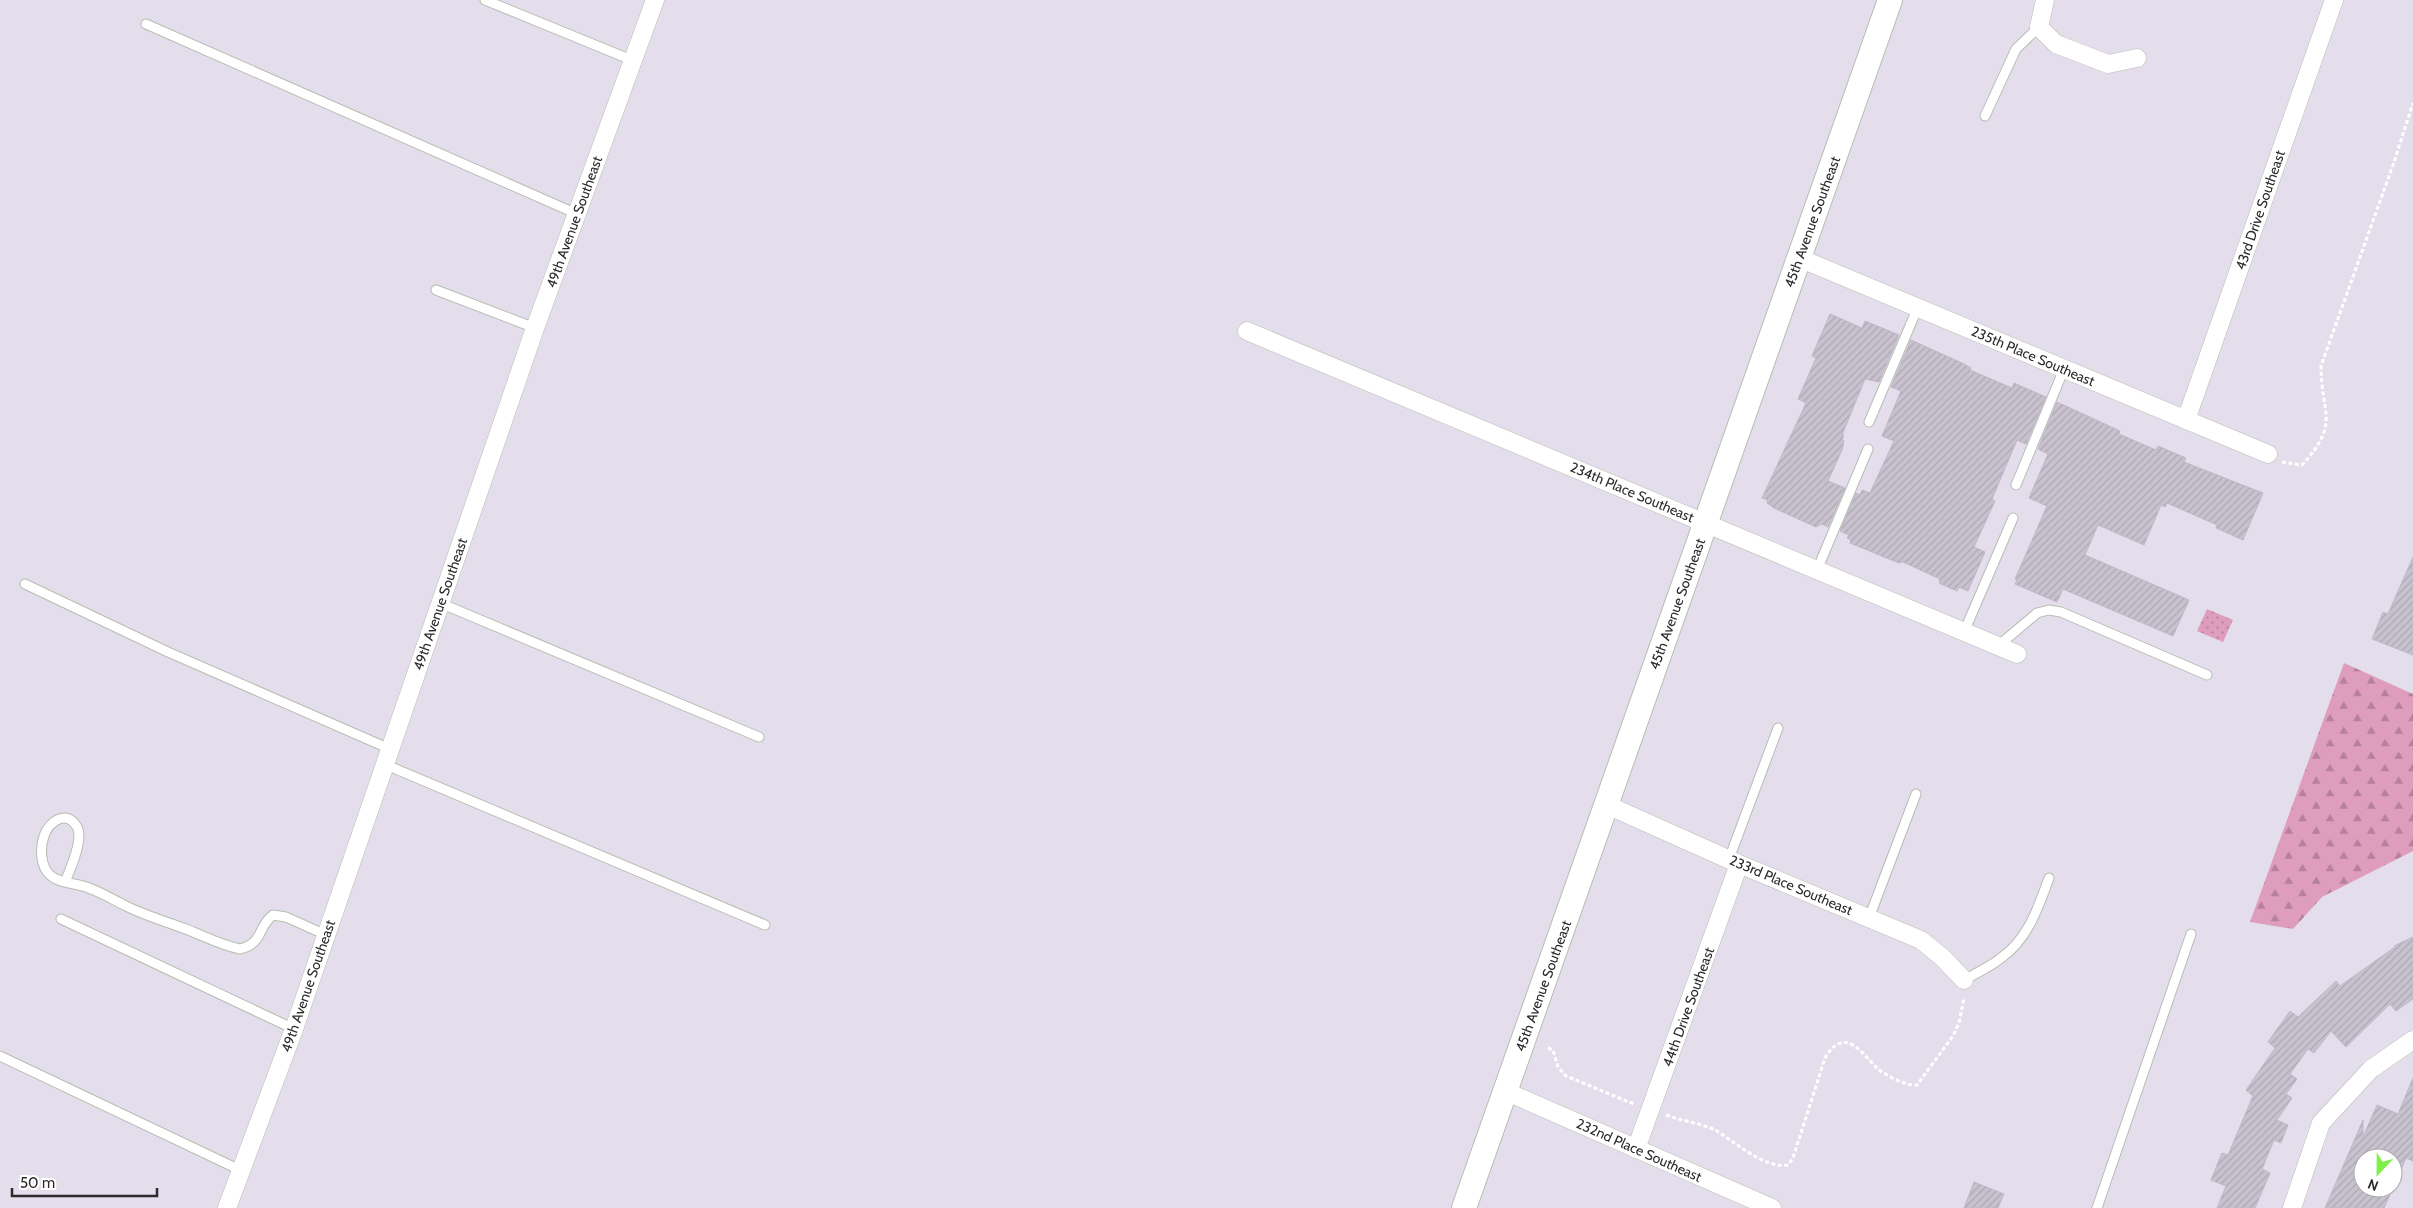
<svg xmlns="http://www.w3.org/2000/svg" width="2413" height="1208" viewBox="0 0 2413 1208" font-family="Cabin,sans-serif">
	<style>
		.forest { fill: url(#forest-firs) }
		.park { fill: url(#park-dots) }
		.building { fill: url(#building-hatch); stroke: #bfb7c7 }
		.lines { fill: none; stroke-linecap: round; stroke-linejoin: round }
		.lane-casing { stroke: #b5beb1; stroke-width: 11 }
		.street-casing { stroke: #b5beb1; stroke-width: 19 }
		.secondary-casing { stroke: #b5beb1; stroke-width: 26 }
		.path { stroke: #fff; stroke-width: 3; stroke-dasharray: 4 2.5; stroke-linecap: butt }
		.lane { stroke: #fff; stroke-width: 9 }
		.street { stroke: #fff; stroke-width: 18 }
		.secondary { stroke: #fff; stroke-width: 24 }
		.labels { text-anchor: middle; stroke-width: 4.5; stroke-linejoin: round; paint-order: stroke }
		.street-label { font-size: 14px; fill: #2b2b2b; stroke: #fff }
	</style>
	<defs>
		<pattern id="forest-firs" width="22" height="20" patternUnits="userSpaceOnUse" patternTransform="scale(1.25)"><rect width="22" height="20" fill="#df9dbd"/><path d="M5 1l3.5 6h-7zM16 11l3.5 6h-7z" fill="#b5809a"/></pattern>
		<pattern id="park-dots" width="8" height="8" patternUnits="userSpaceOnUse" patternTransform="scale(1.25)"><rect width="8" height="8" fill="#df9dbd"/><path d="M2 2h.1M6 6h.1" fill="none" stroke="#b5809a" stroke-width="1.8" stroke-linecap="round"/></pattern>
		<pattern id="building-hatch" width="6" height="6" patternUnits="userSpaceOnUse" patternTransform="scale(1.25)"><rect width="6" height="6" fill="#c8c2cf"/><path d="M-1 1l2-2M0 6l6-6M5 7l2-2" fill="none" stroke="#aca7b2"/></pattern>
	</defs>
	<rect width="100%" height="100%" fill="#e4deec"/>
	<!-- forest -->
	<path class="forest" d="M2344,663l69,31v157l-91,46 -29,32 -43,-7z"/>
	<!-- park -->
	<path class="park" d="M2207,609l26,11 -10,22 -26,-11z"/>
	<!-- building -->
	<path class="building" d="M1830,314l32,14 3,-7 34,14 -20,47 -14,-3 -23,56h2l-2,5 2,1 -2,9 -14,31 17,7 -17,39 -6,-3 -6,3 -42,-19 -7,-5 1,-3 -6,-2 44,-95 -8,-4 18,-41 -4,-2z
		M1911,340l51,23 9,5 -1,2 42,18 2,-5 32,14 -20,47 -9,-4 -25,59 3,2 -21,46 11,5 -17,39 -9,-4 -2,4 -18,-8 1,-4 -37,-17 -4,1 -49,-20 1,-3 -4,-2 2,-3 -9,-4 16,-38 4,2 2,-5 8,3 24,-52 -12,-5 19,-45 -10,-4z
		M2057,402l63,29 -1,3 37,16 2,-4 28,12 -2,4 79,31 -20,47 -27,-12 1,-3 -50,-22 -2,4 -4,-2 -17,40 -46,-20 -13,30 104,45 -16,36 -110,-47 -6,13 -42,-18 2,-4 -2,-1 32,-73 -18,-8 19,-44 -10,-5z
		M2413,557v98l-41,-16 11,-27 5,2z
		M2413,937v62l-17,12 -6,-7 -44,43 -15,-16 -17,22 -6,-4 -18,25 7,5 -11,15 6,4 -15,22 11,5 -7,18 -7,-3 -12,29 8,4 -15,35h-38l9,-22 -15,-6 11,-27 6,2 25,-59 -7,-6 29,-42 -7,-6 22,-31 8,6 38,-36 4,5 55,-39 -1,-1z
		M2413,1078v83l-7,-3 -13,30v-30h-30v30h30l-9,20h-59l38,-88v17l14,-32 21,9z
		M1974,1182l30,12 -6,14h-34z"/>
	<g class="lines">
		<defs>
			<path id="lane" d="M485,0l149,61
				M146,24l431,190
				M1985,116l31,-67 23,-22
				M436,290l99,38
				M1869,422l49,-115
				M2016,485l48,-116
				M1817,570l51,-121
				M25,584l143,68 222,97
				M440,603l319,134
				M1964,632l49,-114
				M1998,646l39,-33 12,-3 12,2 146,63
				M384,764l381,161
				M1729,859l49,-131
				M65,882c5,-12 19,-43 12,-55 -10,-18 -28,-6 -33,9 -4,11 -4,30 6,39 10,9 27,8 39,13 13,5 25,12 37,18 18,9 38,15 57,22 19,7 37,17 57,21 24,-6 17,-22 33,-34l13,2 40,18
				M1869,918l47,-124
				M61,919l233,110
				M1964,980c12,-7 26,-13 37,-22 27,-19 37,-50 48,-80
				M0,1056l240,114
				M2097,1208l94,-274"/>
			<path id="street" d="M2045,0l-6,27 17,17 52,20 29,-6
				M1799,258l469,196
				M1247,331l770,323
				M2186,420l148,-420
				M1607,805l132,59 182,76 22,18 21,22
				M1505,1091l267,117
				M1636,1149l103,-285
				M227,1208l67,-179 241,-701 120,-328
				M2292,1208l29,-85 50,-54 42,-29"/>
			<path id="secondary" d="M1464,1208l426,-1208"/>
		</defs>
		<!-- lane casing -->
		<use href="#lane" class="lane-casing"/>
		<!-- street casing -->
		<use href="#street" class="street-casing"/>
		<!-- secondary casing -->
		<use href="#secondary" class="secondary-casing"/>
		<!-- path -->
		<path class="path" d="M2282,462l20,3c39,-43 19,-50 19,-99l72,-201 20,-62
			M1548,1048l5,2 5,17 8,9 68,28
			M1666,1115c16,6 34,8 49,15 19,11 49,39 73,35l5,-7 32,-100c20,-34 37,-4 53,11 9,7 27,17 39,16l36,-49 6,-13 5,-25"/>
		<!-- lane -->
		<use href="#lane" class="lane"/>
		<!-- street -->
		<use href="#street" class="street"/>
		<!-- secondary -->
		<use href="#secondary" class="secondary"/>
	</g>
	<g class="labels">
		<!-- street labels -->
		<g class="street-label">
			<text transform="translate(2260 210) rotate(-71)" y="5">43rd Drive Southeast</text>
			<text transform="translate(574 222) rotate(-70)" y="5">49th Avenue Southeast</text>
			<text transform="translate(1812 222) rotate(-70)" y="5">45th Avenue Southeast</text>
			<text transform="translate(2033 356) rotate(23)" y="5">235th Place Southeast</text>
			<text transform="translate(1632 492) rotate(23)" y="5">234th Place Southeast</text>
			<text transform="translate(440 604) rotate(-71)" y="5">49th Avenue Southeast</text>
			<text transform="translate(1677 604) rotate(-70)" y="5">45th Avenue Southeast</text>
			<text transform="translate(1791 885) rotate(23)" y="5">233rd Place Southeast</text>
			<text transform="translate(308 986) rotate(-71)" y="5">49th Avenue Southeast</text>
			<text transform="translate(1543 986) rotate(-70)" y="5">45th Avenue Southeast</text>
			<text transform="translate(1688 1007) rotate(-70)" y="5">44th Drive Southeast</text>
			<text transform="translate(1639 1150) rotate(24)" y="5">232nd Place Southeast</text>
		</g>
	</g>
	<!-- north arrow -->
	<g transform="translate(2378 1173) rotate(202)"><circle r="24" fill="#ffffff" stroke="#aaaaaa"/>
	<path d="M0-4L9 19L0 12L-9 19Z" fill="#7ef047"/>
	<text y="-8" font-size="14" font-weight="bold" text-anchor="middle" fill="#2b2b2b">N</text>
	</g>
	<!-- scale -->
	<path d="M12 1188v8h145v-8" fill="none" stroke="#2b2b2b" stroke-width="2.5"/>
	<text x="20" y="1188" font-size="15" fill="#2b2b2b" stroke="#ffffff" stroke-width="4" paint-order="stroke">50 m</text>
</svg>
